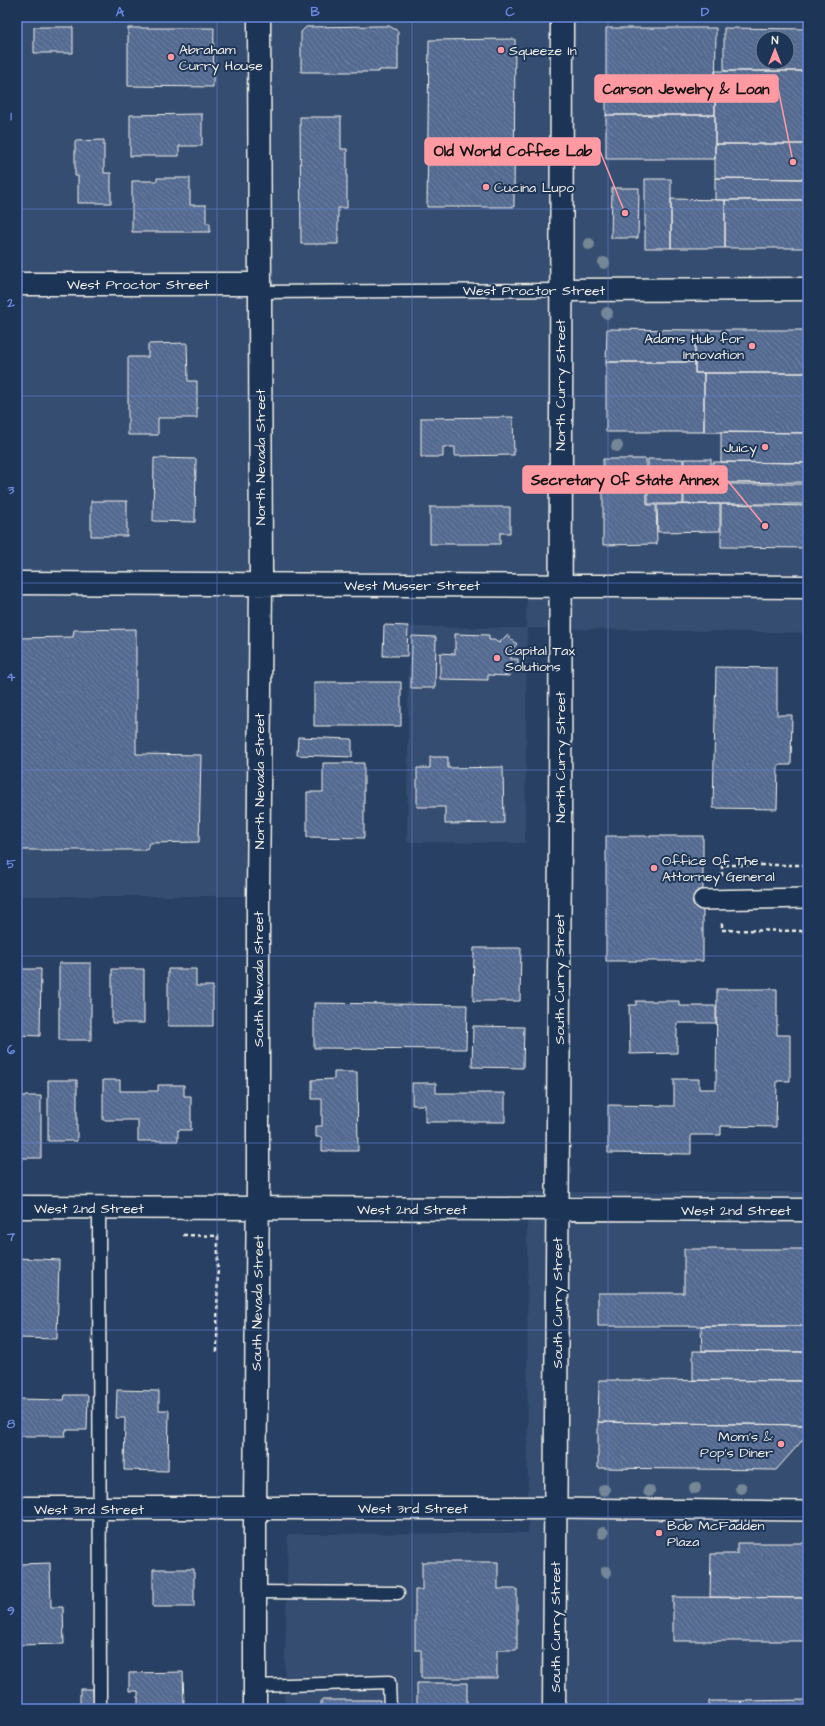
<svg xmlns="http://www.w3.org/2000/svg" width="825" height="1726" viewBox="0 0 825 1726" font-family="'Architects Daughter',sans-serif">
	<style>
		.built { fill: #354d71; fill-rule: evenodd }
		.building { fill: url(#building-back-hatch); stroke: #f4f1e8; fill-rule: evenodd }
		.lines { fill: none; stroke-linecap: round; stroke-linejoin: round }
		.service-casing { stroke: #f4f1e8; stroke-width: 15 }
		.pedestrian-casing { stroke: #f4f1e8; stroke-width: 22 }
		.minor-casing { stroke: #f4f1e8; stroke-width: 25 }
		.path { stroke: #f4f1e8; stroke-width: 2.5; stroke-dasharray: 4 3; stroke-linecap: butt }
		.service { stroke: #1d3557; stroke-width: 12 }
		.pedestrian { stroke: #1d3557; stroke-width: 19 }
		.minor { stroke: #1d3557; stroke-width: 22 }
		.tree { fill: #748694 }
		.grid { fill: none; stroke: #6887de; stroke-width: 1; stroke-opacity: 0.55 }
		.poi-dot { fill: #ff9aa2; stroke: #1d3557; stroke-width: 1.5 }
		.labels { text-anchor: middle; stroke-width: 4; stroke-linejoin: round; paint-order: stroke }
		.poi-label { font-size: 14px; fill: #f4f1e8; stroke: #1d3557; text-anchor: start }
		.street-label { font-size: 14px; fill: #f4f1e8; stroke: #1d3557 }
		.leader { fill: none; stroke: #ff9aa2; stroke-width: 1.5 }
		.callout-dot { fill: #ff9aa2; stroke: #1d3557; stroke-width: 1.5 }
		.callout { fill: #ff9aa2; stroke: #ff9aa2; stroke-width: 1.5 }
		.callout-label { font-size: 15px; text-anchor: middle; font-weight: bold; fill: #111 }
		.neatline { fill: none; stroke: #6887de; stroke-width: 1.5 }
		.grid-label { font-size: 13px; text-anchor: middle; font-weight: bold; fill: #6887de }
	</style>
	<defs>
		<pattern id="building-back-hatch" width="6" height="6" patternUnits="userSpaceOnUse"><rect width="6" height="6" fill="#546b91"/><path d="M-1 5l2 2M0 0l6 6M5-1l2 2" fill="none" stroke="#6d81a0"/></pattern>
	</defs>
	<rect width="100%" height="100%" fill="#284063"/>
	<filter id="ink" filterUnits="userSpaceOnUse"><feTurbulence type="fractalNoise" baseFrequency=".025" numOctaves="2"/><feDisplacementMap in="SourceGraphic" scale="8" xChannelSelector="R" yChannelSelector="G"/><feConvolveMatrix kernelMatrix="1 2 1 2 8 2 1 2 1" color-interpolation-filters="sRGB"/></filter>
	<g filter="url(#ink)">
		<!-- built -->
		<path class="built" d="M17,17h791v616l-281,-5 -2,215 -118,-1 2,-215 117,1 1,-42 -266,-2 -3,312h-241zM763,38h24v24h-24z
			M527,1192h281v517h-524l4,-175 240,-1z"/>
		<!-- building -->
		<path class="building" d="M379,26h10l9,5v39h-19v2h-78v-40l5,-5z
			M34,27h39v26h-39z
			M128,28h86l-1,59 -85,-1z
			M606,28h110l-1,87h-109z
			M724,28l84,1v42h-84zM763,38h24v24h-24z
			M515,39l-1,168h-87l2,-167z
			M715,71h93v73h-93z
			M202,114v32h-23v10h-49v-41z
			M606,115h109v44h-109z
			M300,117h41v32h6v59h-9v36h-37z
			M104,140v33h7v30h-33v-27h-3v-35z
			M715,144h93v35l-93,-1z
			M157,178h33v27h16v18h4v9h-78v-51h25z
			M715,178l93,1v21h-93z
			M645,179h26v69h-26z
			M612,188h27l-1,50h-27z
			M671,199l54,1v48h-54z
			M725,200h83v48h-83z
			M607,329l88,1v32h-89z
			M695,330h113v43h-113z
			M187,343l1,38h9v37h-39v17h-30v-78h20v-13z
			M606,362h89v11h9v59h-98z
			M704,373h104v60l-104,-1z
			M513,417l1,38 -59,1v-9h-12v10h-22v-39z
			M721,432l87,1v30l-87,-1z
			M154,458l42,1 -1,63 -42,-1z
			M603,459h43l1,46h9l1,39 -54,1z
			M648,459h35v45h-35z
			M684,459h27v25h97v20h-124z
			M713,462l95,1v19l-95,1z
			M91,501h36v35h-36z
			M720,504v27l-62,1 -1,-27z
			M721,504l87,2v42l-87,-1z
			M430,507h80v26h-10v11h-70z
			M384,625l24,1 -1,30h-24z
			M136,629v125l65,1 -2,87 -50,1 -2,7h-130v-212l56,-1 1,-7z
			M455,634l34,1v5h5l5,3 8,-8 10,9 -6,7v8h7v12h-7l-1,5 -22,-1v5l-48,-1v-26l15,1z
			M412,636l24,1 -1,51h-24z
			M716,667l61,1v47h15l-1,50h-13l-1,44 -64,-1z
			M314,682h87v44h-87z
			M298,737l54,2v18l-55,-2z
			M430,757h18v11l55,-1 1,56 -59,1v-17h-28v-39h13z
			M323,763h41v75l-57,-1v-45h16z
			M606,836h97v125h-97z
			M474,948h47l-1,53h-47z
			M59,963h32v77h-32z
			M17,969h24l-1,67 -23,-1z
			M112,969h32v54h-32z
			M168,969h28v17h17v40h-45z
			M717,989h60v46h13v46h-13l-1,46 -55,-1v9h-30v19l-83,-1v-48l66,1v-27h25v10h17z
			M636,1001h43v5h37v17h-39v30l-47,1 -1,-49h7z
			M314,1003l153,2 -1,44 -152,-1z
			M473,1026l51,1 -1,41 -51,-1z
			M334,1072h23l1,79h-36v-14h-6v-11h6v-27h-10v-19l22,-1z
			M48,1080h29v61h-29z
			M103,1080h17v11h38v-6h26v11h7v34h-13v11h-40v-21h-35z
			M412,1083h24v10h69v29h-80v-17h-13z
			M17,1096h24v62h-24z
			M684,1249h124v77h-210v-33h86z
			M17,1258l42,2 -2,79 -40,-1z
			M701,1326h107v26l-106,-1z
			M693,1351l115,1v29l-115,-1z
			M599,1380l209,1v44l-210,-3z
			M117,1390l42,1v19h10l-1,61 -44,-1 1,-52h-9z
			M65,1395h23l-1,35h-21l-1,6h-48v-37l47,1z
			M598,1422l210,3v9l-32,36 -178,-2z
			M737,1543h71v55l-98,-1 1,-43h26z
			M422,1562h76v27h19v61h-20v28h-76v-28h-6v-60h7z
			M50,1563l1,44h12l1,37 -47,1v-81z
			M153,1569h41v38h-41z
			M673,1597l135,1v43h-135z
			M183,1672l1,33h-10v4h-36v-18h-9v-18z
			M417,1683h50v26h-50z
			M80,1689h13l1,20h-77v-2l63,-1z
			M321,1700h59v9h-59z
			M808,1700v9h-67v-8z
			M709,1701h32v8h-32z"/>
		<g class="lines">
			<defs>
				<path id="service" d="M259,292l302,-2
					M99,1208l1,501
					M255,1592l143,1
					M255,1686l134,-4 1,27"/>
				<path id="pedestrian" d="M703,900l105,-2
					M556,1508l252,3"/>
				<path id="minor" d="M17,284h242
					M561,290l247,-1
					M17,583l791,4
					M17,1207l791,3
					M17,1508h539
					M255,1709v-201l3,-328v-284l3,-312 -2,-567
					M554,1709l6,-869 2,-823"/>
			</defs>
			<!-- service casing -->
			<use href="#service" class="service-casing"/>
			<!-- pedestrian casing -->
			<use href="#pedestrian" class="pedestrian-casing"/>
			<!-- minor casing -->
			<use href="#minor" class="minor-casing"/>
			<!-- path -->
			<path class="path" d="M722,876v-11h86
				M722,923v7l86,1
				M183,1235l35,1 -1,116"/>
			<!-- service -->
			<use href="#service" class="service"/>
			<!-- pedestrian -->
			<use href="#pedestrian" class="pedestrian"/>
			<!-- minor -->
			<use href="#minor" class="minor"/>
		</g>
		<!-- trees -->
		<g class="tree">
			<circle cx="589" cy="244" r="6"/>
			<circle cx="604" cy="263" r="6"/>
			<circle cx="607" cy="313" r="6"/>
			<circle cx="617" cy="446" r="6"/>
			<circle cx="695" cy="1488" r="6"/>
			<circle cx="741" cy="1488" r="6"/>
			<circle cx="604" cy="1490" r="6"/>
			<circle cx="649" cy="1491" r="6"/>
			<circle cx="603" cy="1533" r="6"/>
			<circle cx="606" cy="1572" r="6"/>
		</g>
	</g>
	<!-- grid -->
	<path class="grid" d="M217,17v1692M412,17v1692M608,17v1692M17,209h791M17,396h791M17,583h791M17,770h791M17,956h791M17,1143h791M17,1330h791M17,1517h791"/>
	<!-- markers -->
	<g class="poi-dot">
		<circle cx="501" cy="50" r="4"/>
		<circle cx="171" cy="57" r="4"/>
		<circle cx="486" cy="187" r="4"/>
		<circle cx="752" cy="346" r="4"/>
		<circle cx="765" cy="447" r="4"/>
		<circle cx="497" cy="658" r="4"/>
		<circle cx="654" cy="868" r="4"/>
		<circle cx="781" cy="1444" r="4"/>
		<circle cx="659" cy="1533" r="4"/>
	</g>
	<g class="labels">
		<!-- poi labels -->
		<g class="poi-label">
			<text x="179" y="54">Abraham<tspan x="179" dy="16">Curry House</tspan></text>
			<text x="509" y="55">Squeeze In</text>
			<text x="494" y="192">Cucina Lupo</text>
			<text x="744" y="343" text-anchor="end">Adams Hub for<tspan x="744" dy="16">Innovation</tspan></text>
			<text x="757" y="452" text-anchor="end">Juicy</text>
			<text x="505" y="655">Capital Tax<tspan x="505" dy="16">Solutions</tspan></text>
			<text x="662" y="865">Office Of The<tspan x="662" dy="16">Attorney General</tspan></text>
			<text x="773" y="1441" text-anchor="end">Mom's &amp;<tspan x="773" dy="16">Pop's Diner</tspan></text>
			<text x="667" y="1530">Bob McFadden<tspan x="667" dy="16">Plaza</tspan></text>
		</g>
		<!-- street labels -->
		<g class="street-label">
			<text x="138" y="289">West Proctor Street</text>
			<text x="534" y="295">West Proctor Street</text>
			<text transform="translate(560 385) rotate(-90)" y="5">North Curry Street</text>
			<text transform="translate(260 457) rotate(-90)" y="5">North Nevada Street</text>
			<text x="412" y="590">West Musser Street</text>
			<text transform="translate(560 757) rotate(-90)" y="5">North Curry Street</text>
			<text transform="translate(259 781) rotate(-90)" y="5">North Nevada Street</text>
			<text transform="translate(258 979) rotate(-90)" y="5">South Nevada Street</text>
			<text transform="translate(559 979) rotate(-90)" y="5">South Curry Street</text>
			<text x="89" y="1213">West 2nd Street</text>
			<text x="412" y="1214">West 2nd Street</text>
			<text x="736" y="1215">West 2nd Street</text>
			<text transform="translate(257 1303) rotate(-89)" y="5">South Nevada Street</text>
			<text transform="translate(557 1303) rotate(-90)" y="5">South Curry Street</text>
			<text x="413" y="1513">West 3rd Street</text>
			<text x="89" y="1514">West 3rd Street</text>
			<text transform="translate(555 1627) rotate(-90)" y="5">South Curry Street</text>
		</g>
	</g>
	<!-- callouts -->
	<path class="leader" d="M793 162L778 88M625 213L600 151M765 526L727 480"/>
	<g class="callout-dot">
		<circle cx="793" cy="162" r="4"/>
		<circle cx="625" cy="213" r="4"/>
		<circle cx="765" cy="526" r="4"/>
	</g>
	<g class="callout">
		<rect x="595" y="75" width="183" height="27" rx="4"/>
		<rect x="425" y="138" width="175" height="27" rx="4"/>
		<rect x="523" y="466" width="204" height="27" rx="4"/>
	</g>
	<g class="callout-label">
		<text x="686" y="94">Carson Jewelry &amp; Loan</text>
		<text x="513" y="156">Old World Coffee Lab</text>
		<text x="625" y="485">Secretary Of State Annex</text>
	</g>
	<!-- margin -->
	<rect width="825" height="1726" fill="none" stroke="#1d3557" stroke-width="44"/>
	<!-- north arrow -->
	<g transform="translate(775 50)"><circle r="19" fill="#1d3557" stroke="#738091"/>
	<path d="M0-3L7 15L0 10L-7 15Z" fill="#ff9aa2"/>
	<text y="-6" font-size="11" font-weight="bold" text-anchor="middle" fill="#f4f1e8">N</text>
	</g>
	<rect x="22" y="22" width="781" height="1682" class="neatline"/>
	<g class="grid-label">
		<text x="120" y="16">A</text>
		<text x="315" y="16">B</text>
		<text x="510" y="16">C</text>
		<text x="705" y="16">D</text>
		<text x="11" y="120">1</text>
		<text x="11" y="307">2</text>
		<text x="11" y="494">3</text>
		<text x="11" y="681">4</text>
		<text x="11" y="868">5</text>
		<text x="11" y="1054">6</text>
		<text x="11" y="1241">7</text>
		<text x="11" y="1428">8</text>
		<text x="11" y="1615">9</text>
	</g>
</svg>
